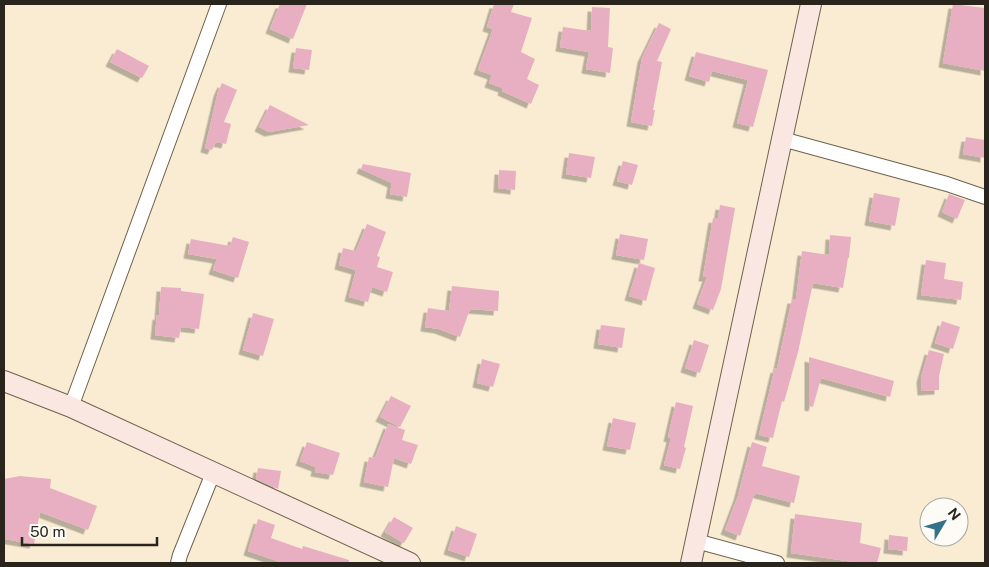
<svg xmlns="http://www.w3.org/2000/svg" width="989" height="567" viewBox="0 0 989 567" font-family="'Public Sans',sans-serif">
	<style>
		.building { fill: #e8afc3; filter: url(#shadow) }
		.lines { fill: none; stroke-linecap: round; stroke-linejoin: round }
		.street-casing { stroke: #6e624c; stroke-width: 16 }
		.secondary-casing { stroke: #6e624c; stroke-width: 22 }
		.street { stroke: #fff; stroke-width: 14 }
		.secondary { stroke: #fbe7e1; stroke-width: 20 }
	</style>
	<defs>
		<filter id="shadow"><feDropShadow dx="-4.5" dy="4.5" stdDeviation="0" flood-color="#0004"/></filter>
	</defs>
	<rect width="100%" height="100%" fill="#faecd2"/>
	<!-- building -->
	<path class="building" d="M280,4h27l-14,35 -23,-10z
		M494,4h20l-3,8 21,6 -11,34 14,7 -8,20 12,6 -8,19 -29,-13 1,-3 -14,-5 3,-8 -14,-5 15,-41 -6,-2z
		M953,4l32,4v63l-42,-8z
		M592,7l18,1 -2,39 5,1 -3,25 -24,-4 3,-17 -29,-5 3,-20 28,4z
		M659,23l12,6 -14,32 5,1 -9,48h2l-3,16 -21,-4 11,-64z
		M296,48l16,2 -3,20 -16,-2z
		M117,49l32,17 -7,12 -32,-16z
		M696,52l72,18 -15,57 -16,-4 11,-43 -36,-9 -3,11 -20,-6z
		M222,83l15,7 -13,32 7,2 -5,20 -10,-2 -4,8 -7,-2 13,-56z
		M270,105l39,20 -40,7 -10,-5z
		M966,137l19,3v18l-22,-4z
		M569,153l26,4 -4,21 -25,-4z
		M623,161l15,4 -6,20 -15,-4z
		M363,164l48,9 -4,24 -17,-3 2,-11 -31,-14z
		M499,170l17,1 -1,19 -17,-2z
		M874,193l26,5 -5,28 -26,-5z
		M949,194l16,6 -8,19 -15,-7z
		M720,205l15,3 -14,81 -8,21 -16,-6 10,-27h-4l10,-59 5,1z
		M367,224l19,8 -9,24 3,1 -3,10 16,5 -6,20 -15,-5 -4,15 -19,-5 7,-27 -17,-5 4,-17 13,3z
		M620,234l28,5 -4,21 -28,-5z
		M830,235l21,2 -2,21h-1l-5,30 -30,-5 -15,69 -14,50 -2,-1 -9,37 -14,-3 16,-67 2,1 15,-70h4l6,-48 27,4z
		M233,237l16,5 -11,36 -25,-8 4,-11 -29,-5 3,-15 39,7z
		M926,260l20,3 -2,16 19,3 -2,18 -40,-5z
		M639,263l16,5 -9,33 -17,-5z
		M452,286l47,5 -1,20 -28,-2 -10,28 -21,-8 -14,-2 3,-19 21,3z
		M161,287l20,1v3l23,3 -5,35 -18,-2 -2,11 -24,-3 2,-20 2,1z
		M253,313l21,6 -11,37 -20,-6z
		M942,321l18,6 -7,22 -18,-6z
		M601,325l24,3 -3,20 -24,-4z
		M694,340l15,5 -9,28 -15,-5z
		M929,350l15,4 -5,22v14l-17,1 -1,-13z
		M809,357l85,24 -4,16 -69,-19 -8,29 -4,-1z
		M482,359l18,5 -7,23 -16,-4z
		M391,396l20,10 -11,21 -20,-10z
		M676,402l17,4 -9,41 2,1 -6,21 -16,-4 7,-27 -3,-1z
		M613,418l23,5 -6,27 -23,-4z
		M388,424l17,6 -3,10 16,5 -7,19 -17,-6 -6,29 -24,-5 5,-25 6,1z
		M307,442l33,11 -7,22 -18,-3 1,-5 -16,-6z
		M752,442l15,5 -5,19 38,10 -6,27 -39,-10 -15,43 -15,-6 13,-34z
		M258,468l23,3 -3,18 -22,-10z
		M20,476l31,3 -1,9 47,18 -9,24 -48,-18 -6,32 -30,-5v-60z
		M795,514l67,9 -2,20 21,5 -4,15h-16l-70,-10z
		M394,517l19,11 -9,15 -19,-11z
		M258,519l17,6 -4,13 31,11 1,-3 46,14v3h-66l-35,-12z
		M456,526l21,8 -8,23 -21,-7z
		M889,535l19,2 -1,14 -19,-2z"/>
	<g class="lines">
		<defs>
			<path id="street" d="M782,139l165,45 38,13
				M71,407l148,-403
				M696,541l81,22
				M178,563l2,-8 33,-82"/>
			<path id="secondary" d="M4,381l67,26 339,156
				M691,563l120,-559"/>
		</defs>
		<!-- street casing -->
		<use href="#street" class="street-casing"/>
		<!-- secondary casing -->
		<use href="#secondary" class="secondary-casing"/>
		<!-- street -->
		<use href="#street" class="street"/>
		<!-- secondary -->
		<use href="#secondary" class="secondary"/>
	</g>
	<!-- border -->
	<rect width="989" height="567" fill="none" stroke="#2a251c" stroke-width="10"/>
	<!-- north arrow -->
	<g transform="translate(944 522) rotate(52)"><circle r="24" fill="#fdfbf5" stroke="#a9a59e"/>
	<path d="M0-4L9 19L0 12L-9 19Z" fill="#357289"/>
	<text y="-8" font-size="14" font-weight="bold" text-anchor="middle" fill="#2a251c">N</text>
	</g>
	<!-- scale -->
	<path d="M22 537v8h135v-8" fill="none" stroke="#2a251c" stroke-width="2.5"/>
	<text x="30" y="537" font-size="15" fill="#2a251c" stroke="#fdfbf5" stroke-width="4" paint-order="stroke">50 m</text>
</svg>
